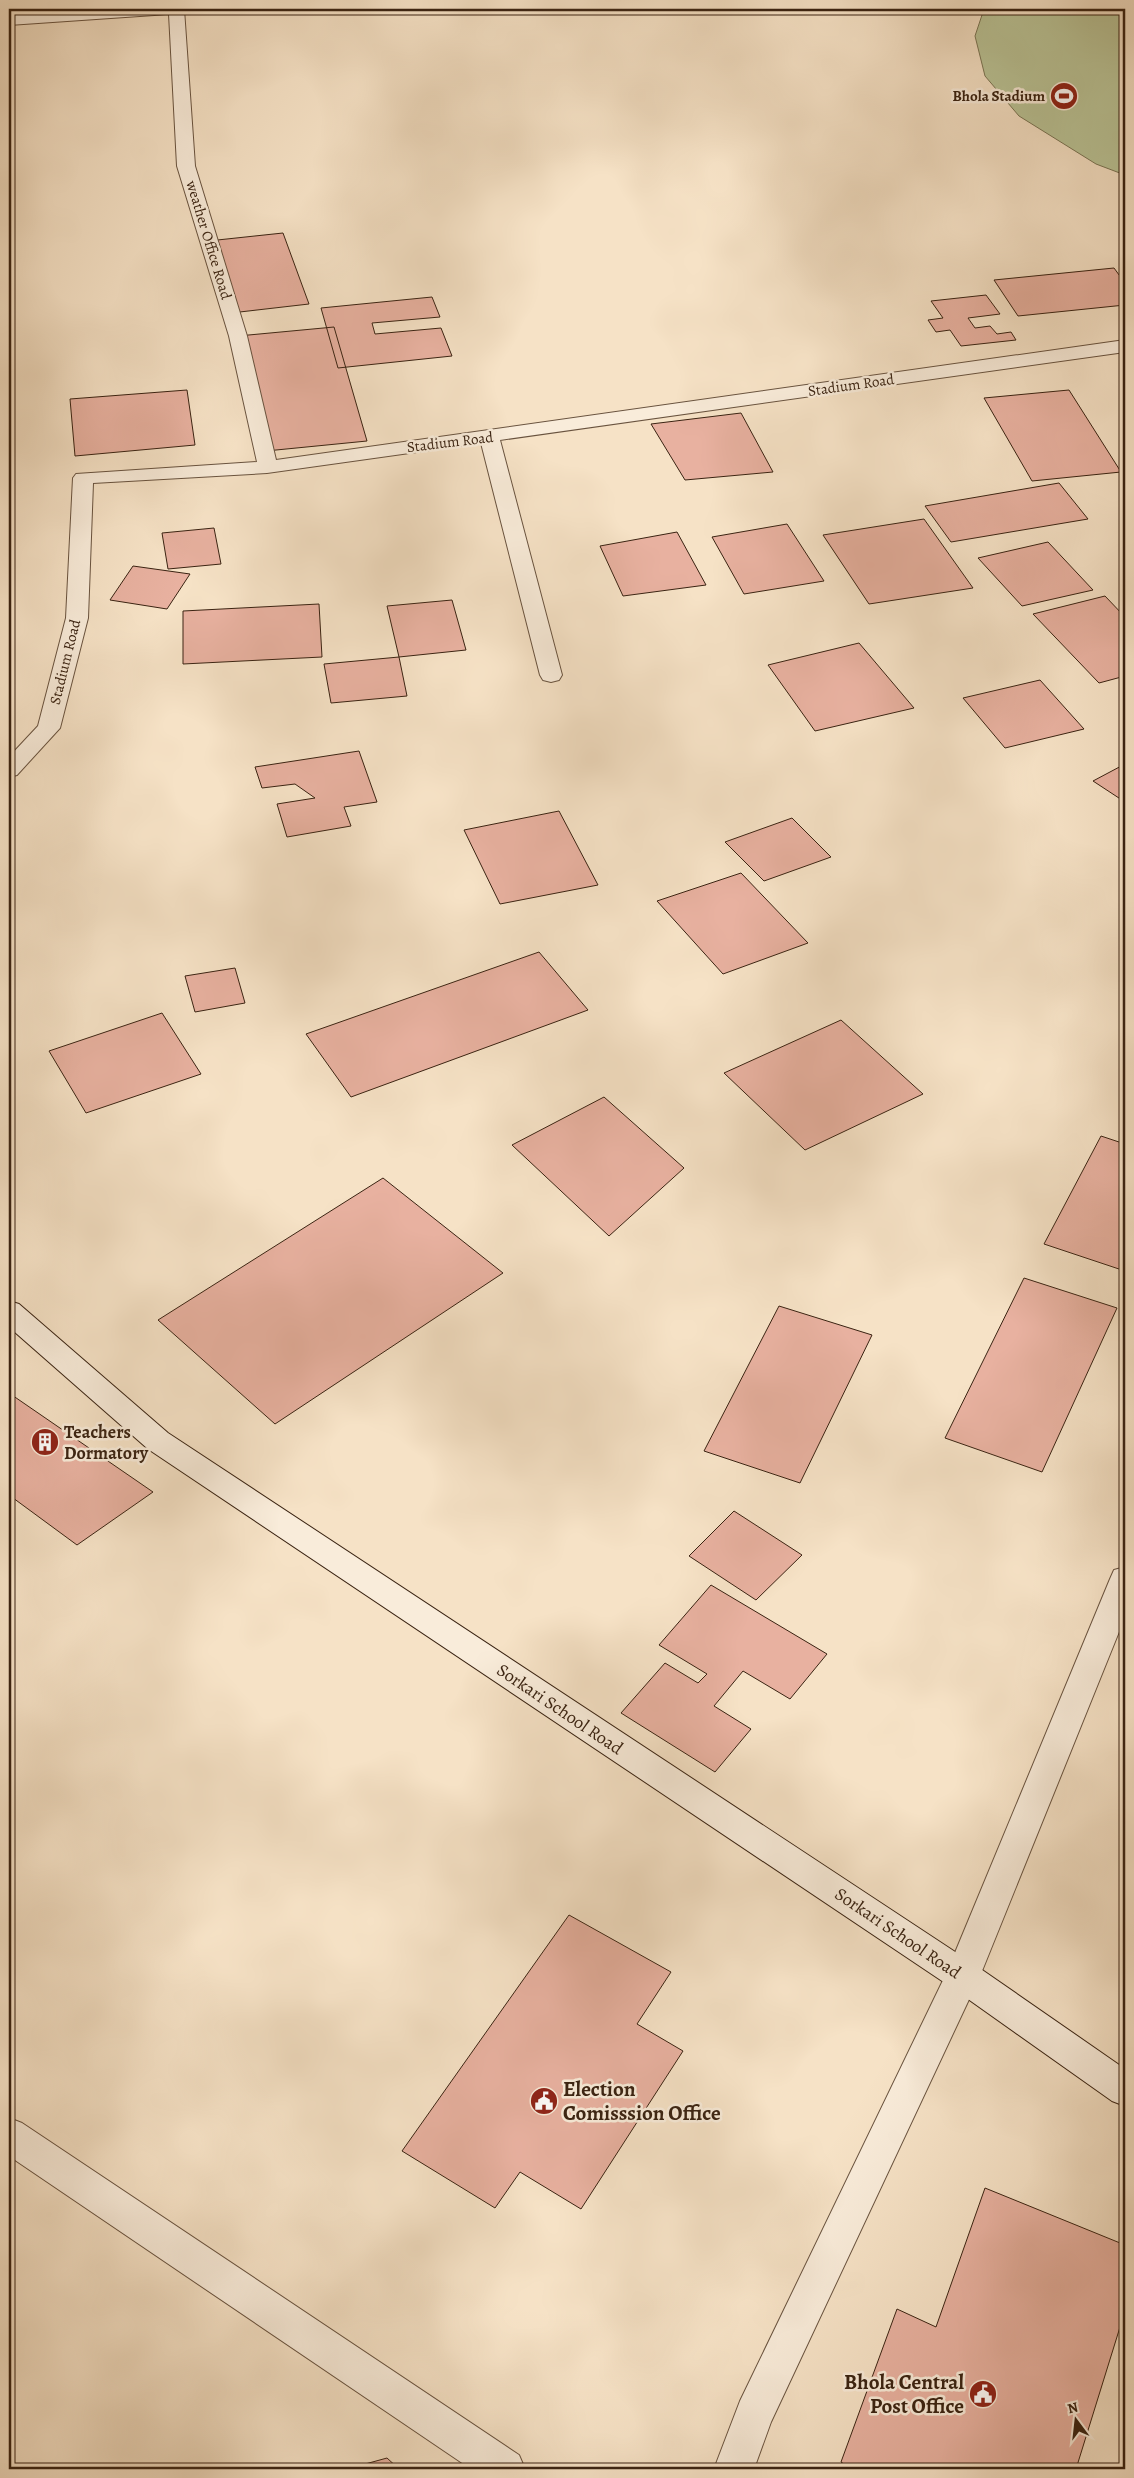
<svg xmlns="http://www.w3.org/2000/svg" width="1134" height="2478" viewBox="0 0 1134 2478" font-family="Alegreya,serif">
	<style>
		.green { fill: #bac497; stroke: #7a7454 }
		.building { fill: #e8b1a0; stroke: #3a2312 }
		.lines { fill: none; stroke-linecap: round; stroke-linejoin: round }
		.street-casing { stroke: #69533f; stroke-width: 2 }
		.secondary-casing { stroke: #3a2312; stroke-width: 2 }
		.street { fill: #f9ecda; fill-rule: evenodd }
		.secondary { fill: #f9ecda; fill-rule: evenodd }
		.labels { text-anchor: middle; stroke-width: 5; stroke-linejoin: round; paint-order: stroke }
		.far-poi-label { font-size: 15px; font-weight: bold; fill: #3a2312; stroke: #f9ecda; text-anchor: end }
		.far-street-label { font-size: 15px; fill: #3a2312; stroke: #f9ecda }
		.poi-label { font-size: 18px; font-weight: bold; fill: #3a2312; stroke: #f9ecda; text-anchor: start }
		.street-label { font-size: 18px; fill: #3a2312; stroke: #f9ecda }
		.near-poi-label { font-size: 21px; font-weight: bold; fill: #3a2312; stroke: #f9ecda; text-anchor: start }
	</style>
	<rect width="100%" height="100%" fill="#f6e2c6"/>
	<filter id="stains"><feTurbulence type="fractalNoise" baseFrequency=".004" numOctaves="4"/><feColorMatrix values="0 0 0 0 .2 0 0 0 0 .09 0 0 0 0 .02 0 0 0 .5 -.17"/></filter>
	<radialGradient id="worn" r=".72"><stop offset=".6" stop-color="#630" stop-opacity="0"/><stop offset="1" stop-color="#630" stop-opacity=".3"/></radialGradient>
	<!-- green -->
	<path class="green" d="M984,9h141v166l-29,-11 -77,-48 -34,-40 -10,-40z"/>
	<!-- building -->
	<path class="building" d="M283,233l26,71 -78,9 -23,-72z
		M1114,268l11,15v22l-107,11 -24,-36z
		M986,295l14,19 -32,4 7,10 15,-2 7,8 14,-2 5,8 -55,6 -11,-16 -14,2 -8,-12 15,-2 -12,-17z
		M432,297l8,20 -68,6 3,11 66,-6 11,28 -114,12 -17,-60z
		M334,327l33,114 -101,10 -28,-115z
		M187,390l8,55 -120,11 -5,-57z
		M1069,390l52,82 -89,9 -48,-83z
		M741,413l32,59 -88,8 -34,-56z
		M1059,483l29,36 -137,23 -26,-36z
		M924,519l49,69 -104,16 -46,-69z
		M787,524l37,57 -80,13 -32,-57z
		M214,528l7,36 -53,5 -6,-36z
		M677,532l29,53 -83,11 -23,-50z
		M1048,542l45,48 -71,16 -44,-48z
		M133,566l57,8 -23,35 -57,-9z
		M1105,596l20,21v59l-26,7 -66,-69z
		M452,600l14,50 -67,7 -12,-51z
		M319,604l3,53 -139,7v-53z
		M859,643l55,65 -99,23 -47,-66z
		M399,657l8,39 -76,7 -7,-39z
		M1040,680l44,49 -79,19 -42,-50z
		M359,751l18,51 -33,5 7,19 -64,11 -10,-33 38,-6 -20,-14 -33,4 -7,-21z
		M1125,764v38l-32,-21z
		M559,811l39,74 -98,19 -36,-74z
		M792,818l39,39 -67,24 -39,-39z
		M741,873l67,70 -85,31 -66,-73z
		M539,952l49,58 -237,87 -45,-63z
		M235,968l10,35 -50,9 -10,-36z
		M162,1013l39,61 -115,39 -37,-62z
		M841,1020l82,74 -118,56 -81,-77z
		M604,1097l80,71 -75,68 -97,-91z
		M1101,1136l24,8v127l-81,-27z
		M383,1178l120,95 -228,151 -117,-104z
		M1024,1278l93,30 -75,164 -97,-34z
		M779,1306l93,29 -72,148 -96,-32z
		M9,1393l144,99 -76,53 -68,-50z
		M734,1511l68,44 -46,45 -67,-44z
		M711,1585l116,69 -37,45 -47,-28 -29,35 37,23 -36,43 -94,-59 44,-50 33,20 9,-9 -48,-29z
		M569,1915l102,57 -34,52 46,27 -102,158 -61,-37 -25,36 -93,-57z
		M985,2188l140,57v66l-49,158h-225l-10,-7 56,-153 39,18z
		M387,2458l12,11h-52z"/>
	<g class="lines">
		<defs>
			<path id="street" d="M105,9h79l11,157 52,170 29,124 849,-120v12l-625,88 62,235 -3,5 -8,2 -8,-2 -3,-5 -59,-232 -214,30 -174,10 -5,135 -28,110 -43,47 -8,2v-20l29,-31 28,-108 7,-140 3,-4 181,-12 -28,-126 -52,-170 -8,-152 -160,11v-10z
				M1125,1567v50l-145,359 -209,446 -17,47h-40l26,-68 207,-429 163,-393 4,-9z
				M9,2118l13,5 497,332 6,14h-54l-462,-313z"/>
			<path id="secondary" d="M9,1301l10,3 149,129 807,532 150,104v37l-13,-5 -161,-114 -803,-538 -139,-122z"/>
		</defs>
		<!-- street casing -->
		<use href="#street" class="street-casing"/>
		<!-- secondary casing -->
		<use href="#secondary" class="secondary-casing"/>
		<!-- street -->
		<use href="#street" class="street"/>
		<!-- secondary -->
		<use href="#secondary" class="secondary"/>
	</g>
	<!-- icons -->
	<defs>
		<symbol id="stadium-disc" viewBox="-11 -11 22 22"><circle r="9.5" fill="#8f2418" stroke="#f9ecda"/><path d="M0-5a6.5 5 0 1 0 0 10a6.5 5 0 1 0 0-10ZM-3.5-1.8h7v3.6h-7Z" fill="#fff"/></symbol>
		<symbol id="building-disc" viewBox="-11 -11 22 22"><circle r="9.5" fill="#8f2418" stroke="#f9ecda"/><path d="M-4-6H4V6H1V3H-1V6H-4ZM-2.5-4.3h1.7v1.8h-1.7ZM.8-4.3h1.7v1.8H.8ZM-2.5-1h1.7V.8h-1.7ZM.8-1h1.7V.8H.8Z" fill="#fff"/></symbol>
		<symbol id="civic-disc" viewBox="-11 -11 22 22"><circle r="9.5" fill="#8f2418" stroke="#f9ecda"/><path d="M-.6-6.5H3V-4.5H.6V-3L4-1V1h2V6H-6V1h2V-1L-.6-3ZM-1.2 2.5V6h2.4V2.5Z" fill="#fff"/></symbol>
	</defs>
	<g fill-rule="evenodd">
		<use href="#stadium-disc" x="1048" y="80" width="32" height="32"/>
		<use href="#building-disc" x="29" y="1426" width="32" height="32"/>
		<use href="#civic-disc" x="528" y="2085" width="32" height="32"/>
		<use href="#civic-disc" x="967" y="2378" width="32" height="32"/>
	</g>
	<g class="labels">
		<!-- far-poi labels -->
		<g class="far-poi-label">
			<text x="1045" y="101">Bhola Stadium</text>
		</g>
		<!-- far-street labels -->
		<g class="far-street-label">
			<text transform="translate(209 240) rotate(73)" y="5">weather Office Road</text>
			<text transform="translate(851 385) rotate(-8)" y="5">Stadium Road</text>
			<text transform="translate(450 442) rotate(-7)" y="5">Stadium Road</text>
			<text transform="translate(65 662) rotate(-76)" y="5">Stadium Road</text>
		</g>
		<!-- poi labels -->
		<g class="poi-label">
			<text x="64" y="1438">Teachers<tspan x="64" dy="21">Dormatory</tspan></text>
		</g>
		<!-- street labels -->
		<g class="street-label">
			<text transform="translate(560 1709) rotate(34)" y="6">Sorkari School Road</text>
			<text transform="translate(898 1933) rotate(34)" y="6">Sorkari School Road</text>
		</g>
		<!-- near-poi labels -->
		<g class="near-poi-label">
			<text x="563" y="2096">Election<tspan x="563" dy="24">Comisssion Office</tspan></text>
			<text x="964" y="2389" text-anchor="end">Bhola Central<tspan x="964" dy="24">Post Office</tspan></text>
		</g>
	</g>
	<!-- margin -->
	<rect width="1134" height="2478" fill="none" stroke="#f6e2c6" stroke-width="30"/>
	<rect x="10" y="10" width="1114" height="2458" fill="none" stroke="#3a2312" stroke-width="2.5"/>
	<rect x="15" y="15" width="1104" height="2448" fill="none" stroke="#3a2312"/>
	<!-- north arrow -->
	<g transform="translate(1076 2420) rotate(345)" stroke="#f9ecda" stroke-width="4" paint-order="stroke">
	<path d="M0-4L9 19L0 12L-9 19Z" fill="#3a2312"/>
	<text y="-8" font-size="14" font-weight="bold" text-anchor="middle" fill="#3a2312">N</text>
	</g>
	<rect width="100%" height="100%" filter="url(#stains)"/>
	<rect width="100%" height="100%" fill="url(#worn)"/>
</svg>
